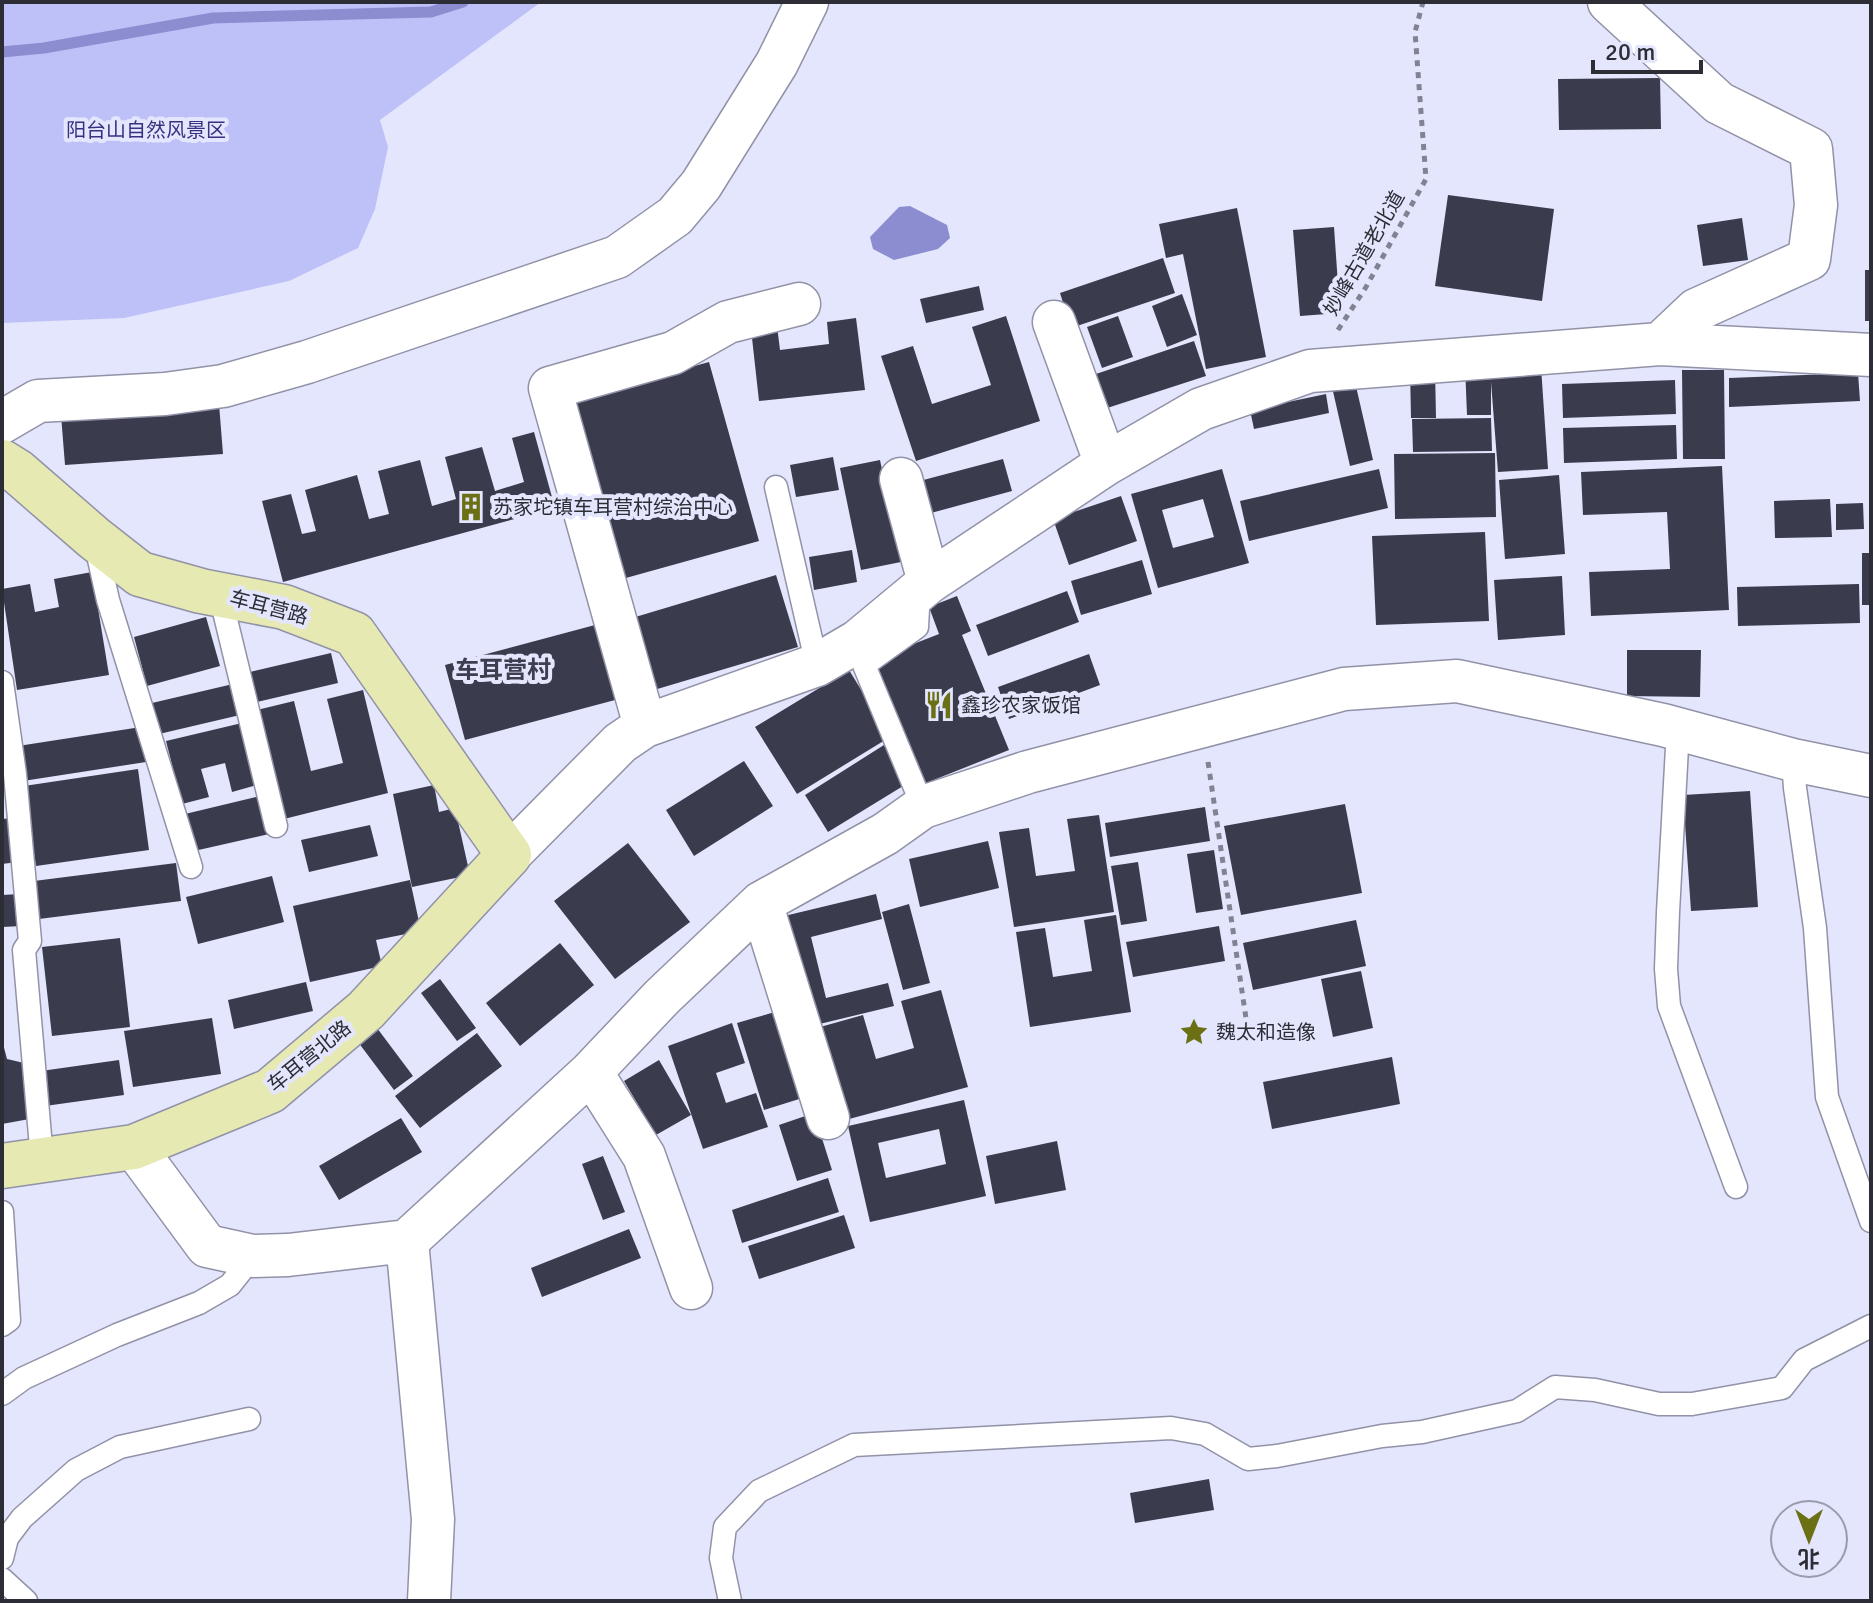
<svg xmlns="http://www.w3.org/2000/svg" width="1873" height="1603" viewBox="0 0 1873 1603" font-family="Signika,'Noto Sans SC',sans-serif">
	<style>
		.green { fill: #bec1f8 }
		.water { fill: #8b8dd0 }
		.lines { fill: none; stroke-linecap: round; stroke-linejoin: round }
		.stream { stroke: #8b8dd0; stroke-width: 11 }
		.building { fill: #3a3b4d; fill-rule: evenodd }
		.lane-casing { stroke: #9192a7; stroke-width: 25 }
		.street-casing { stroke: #9192a7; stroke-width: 45 }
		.secondary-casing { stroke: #9192a7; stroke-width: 47 }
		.path { stroke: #818392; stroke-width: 5; stroke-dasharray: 6 6; stroke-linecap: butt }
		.lane { stroke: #fff; stroke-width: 22 }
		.street { stroke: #fff; stroke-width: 42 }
		.secondary { stroke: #e7e9b3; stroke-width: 44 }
		.labels { text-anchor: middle; stroke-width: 8; stroke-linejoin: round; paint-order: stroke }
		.park-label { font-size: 20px; fill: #383181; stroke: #e4e6fd }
		.street-label { font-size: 20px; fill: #2c2d35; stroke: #e4e6fd }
		.poi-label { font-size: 20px; fill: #2c2d35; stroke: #e4e6fd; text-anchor: start }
		.quarter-label { font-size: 24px; font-weight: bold; fill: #3d3e50; stroke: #e4e6fd }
	</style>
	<rect width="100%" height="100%" fill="#e4e6fd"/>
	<!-- green -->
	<path class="green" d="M2,2h539l-161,118 8,27 -13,62 -17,39 -69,33 -165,37 -122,5z"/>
	<!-- water -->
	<path class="water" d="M910,206l37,19 3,13 -12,11 -44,11 -21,-11 -3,-12 29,-30z"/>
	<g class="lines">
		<!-- stream -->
		<path class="stream" d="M2,52l42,-4 169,-30 218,-6 32,-10"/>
	</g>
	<!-- building -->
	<path class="building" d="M1660,78l1,51 -102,1 -1,-51z
		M1448,195l106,14 -12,92 -107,-15z
		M1237,208l29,149 -60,12 -23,-115 -17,4 -7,-34z
		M1742,218l6,42 -45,6 -6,-41z
		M1334,227l6,86 -40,3 -7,-86z
		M1163,258l12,35 -104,35 -11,-35z
		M1865,270h6v51h-6z
		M979,286l5,24 -58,13 -6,-24z
		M1182,294l15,41 -30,12 -15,-41z
		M1006,316l34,105 -124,40 -35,-105 32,-10 19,58 59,-19 -19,-58z
		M1118,316l15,41 -31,11 -15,-41z
		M856,318l9,72 -106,11 -8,-72 26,-3 3,24 49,-6 -2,-22z
		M1194,341l12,35 -105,34 -11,-34z
		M709,362l50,179 -144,40 -50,-179z
		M1465,366l76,1 7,102 -50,3 -7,-90v33h-24z
		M1435,368l1,50h-25l-1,-49z
		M1682,370h42l1,89h-42z
		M1858,373l2,28 -131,6v-29z
		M1675,380l1,34 -113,4 -1,-34z
		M1355,382l18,78 -23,6 -18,-79z
		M1326,394l3,19 -75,16 -4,-19z
		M219,404l4,50 -158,11 -4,-50z
		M1491,418l1,33 -79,1 -1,-33z
		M1676,425l1,34 -113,4 -1,-35z
		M534,432l21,76 -272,74 -21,-81 29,-7 11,40 14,-3 -11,-41 52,-15 12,44 20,-5 -11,-43 42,-11 12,46 24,-7 -11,-42 37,-10 13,44 29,-9 -12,-44z
		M1495,453l1,64 -101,2 -1,-65z
		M833,457l6,33 -43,7 -6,-32z
		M1003,459l9,32 -92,25 -8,-33z
		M880,460l21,102 -40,8 -21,-102z
		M1722,466l7,144 -138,6 -2,-44 81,-3 -3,-57 -84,3 -2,-43z
		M1222,469l27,94 -91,25 -27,-94zM1203,499l11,38 -41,11 -11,-38z
		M1379,469l9,39 -139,33 -9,-40z
		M1559,475l6,79 -60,5 -6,-79z
		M1121,496l16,45 -68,24 -16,-46z
		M1830,499l2,38 -57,1 -1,-37z
		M1863,503l1,26 -28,1v-26z
		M1485,532l4,89 -113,4 -4,-89z
		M852,550l5,32 -43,8 -5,-33z
		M1862,553h9v52h-9z
		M1142,560l10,34 -71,21 -10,-34z
		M92,572l17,103 -92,15 -15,-101 28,-5 5,28 24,-5 -5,-28z
		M776,575l22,72 -144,43 -22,-72z
		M1562,576l3,59 -67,5 -4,-60z
		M1859,584l1,39 -122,3 -1,-39z
		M1067,591l12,31 -91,34 -12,-31z
		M957,596l14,35 -9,4 47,115 -88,35 -51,-124 69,-27 -10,-27z
		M206,617l14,49 -73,20 -13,-49z
		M595,625l20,75 -150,40 -20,-75z
		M1627,650h74l-1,47 -73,-1z
		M331,653l7,30 -81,19 -7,-30z
		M1089,654l11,31 -91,34 -11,-32z
		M849,670l41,67 -93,57 -42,-67z
		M233,684l7,31 -81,19 -7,-31z
		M363,690l25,103 -104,26 -27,-109 37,-9 17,70 32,-8 -16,-64z
		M242,723l15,62 -25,7 -7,-29 -24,6 8,28 -27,7 -16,-63z
		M141,727l5,35 -123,19 -5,-35z
		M884,745l24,38 -80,49 -23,-37z
		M744,761l29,45 -79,50 -28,-46z
		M138,769l11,81 -113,16 -12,-80z
		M434,785l5,27 16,-4 15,67 -58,12 -19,-93z
		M1750,791l8,116 -67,4 -8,-116z
		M260,796l9,38 -75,17 -9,-37z
		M1345,804l17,89 -121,22 -17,-89z
		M1205,807l5,34 -100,16 -5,-34z
		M1099,815l15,97 -100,15 -15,-95 30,-4 7,48 39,-5 -8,-52z
		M13,818l4,44 -15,2v-45z
		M370,825l8,31 -69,16 -8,-32z
		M988,841l11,47 -79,19 -11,-48z
		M628,843l62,79 -75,57 -61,-78z
		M1214,850l9,59 -27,4 -9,-59z
		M1138,862l9,59 -26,4 -10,-59z
		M176,863l5,38 -142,18 -5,-38z
		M272,876l12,46 -86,22 -12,-47z
		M410,880l11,51 -45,9 6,26 -72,16 -17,-76z
		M20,894l2,32 -20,1v-32z
		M876,894l6,25 -71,18 15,61 62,-15 6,23 -91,22 -27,-110z
		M909,904l21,79 -27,7 -21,-78z
		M1116,915l15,97 -101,15 -14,-95 29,-4 8,49 39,-6 -8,-51z
		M1356,920l10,46 -113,24 -10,-47z
		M1219,926l6,35 -92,16 -7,-35z
		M120,938l10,89 -78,9 -10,-89z
		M560,943l34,42 -74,61 -34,-43z
		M1361,971l12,57 -40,9 -12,-58z
		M440,979l36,49 -19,13 -36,-48z
		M306,982l7,29 -79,18 -6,-29z
		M941,990l27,97 -130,35 -25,-93 50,-14 13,44 38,-11 -13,-47z
		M785,1009l27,86 -48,15 -27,-87z
		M212,1018l9,56 -88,13 -9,-56z
		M732,1023l13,40 -29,10 10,30 30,-10 12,34 -65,22 -35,-103z
		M377,1028l36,48 -19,14 -36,-48z
		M477,1033l25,33 -82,62 -25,-32z
		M2,1040l5,19 17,4 11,55 -33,6z
		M1392,1057l8,47 -128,25 -9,-47z
		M119,1060l5,35 -79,11 -4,-35z
		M659,1060l32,55 -35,20 -32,-54z
		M964,1100l22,96 -116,26 -22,-96zM939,1129l7,35 -60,14 -8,-35z
		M814,1113l18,57 -35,11 -18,-56z
		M401,1118l21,34 -83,48 -20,-34z
		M1057,1141l9,49 -71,14 -9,-48z
		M603,1156l22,56 -22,8 -21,-56z
		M828,1178l11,34 -97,31 -10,-33z
		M844,1215l11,33 -96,31 -11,-33z
		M629,1229l12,29 -99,39 -11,-29z
		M1209,1479l5,31 -79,13 -5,-30z"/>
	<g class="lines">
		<defs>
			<path id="lane" d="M776,487l41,178
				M96,546l12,54 83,267
				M919,591l-2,36 -53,38 59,142
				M220,595l56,231
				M2,682l13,92 15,167 -6,9 18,209
				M1678,729l-10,183 -2,57 3,37 67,181
				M1793,760l2,28 20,140 12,169 44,124
				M2,1212l7,108 -7,5
				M2,1394l22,-16 93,-43 82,-32 31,-18 23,-29
				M2,1558l5,-20 15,-20 54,-48 44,-23 129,-28
				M2,1579l24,22
				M730,1601l-9,-43 4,-31 34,-36 95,-46 317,-17 34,6 43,25 29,-3 105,-20 40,-4 95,-21 38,-24 40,3 64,14h33l90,-16 22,-28 67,-34"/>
			<path id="street" d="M1609,2l110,101 92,46 5,56 -7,54 -113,51 -36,34
				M1054,322l52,142
				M2,422l36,-21 127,-7 58,-8 84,-24 310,-105 58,-41 26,-31 76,-122 30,-61
				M901,479l28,103
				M645,726l-95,-338 123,-35 55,-31 71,-18
				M509,855l111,-112 25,-17 172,-61 41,-24 71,-59 177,-118 95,-55 109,-38 350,-27 211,11
				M761,903l67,215
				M591,1072l53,84 47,132
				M134,1147l73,99 46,10 35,-1 119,-14
				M429,1601l4,-82 -26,-278 184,-169 71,-75 99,-94 124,-69 38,-27 105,-35 316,-83 113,-8 206,44 130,35 78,16"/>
			<path id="secondary" d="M2,462l16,10 76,66 46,36 61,17 83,16 70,27 155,221 -143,155 -96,81 -136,56 -132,19"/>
		</defs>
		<!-- lane casing -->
		<use href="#lane" class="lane-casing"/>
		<!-- street casing -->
		<use href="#street" class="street-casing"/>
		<!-- secondary casing -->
		<use href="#secondary" class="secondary-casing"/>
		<!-- path -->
		<path class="path" d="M1338,330l28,-43 60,-108 -11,-147 8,-30
			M1208,762l39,263 -29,4"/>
		<!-- lane -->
		<use href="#lane" class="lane"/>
		<!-- street -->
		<use href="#street" class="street"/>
		<!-- secondary -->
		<use href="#secondary" class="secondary"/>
	</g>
	<!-- icons -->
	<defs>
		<symbol id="building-bare" viewBox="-9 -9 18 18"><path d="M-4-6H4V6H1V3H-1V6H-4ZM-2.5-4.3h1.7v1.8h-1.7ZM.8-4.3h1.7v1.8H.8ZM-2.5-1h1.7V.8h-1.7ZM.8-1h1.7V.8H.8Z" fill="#6c7015" stroke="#e4e6fd" stroke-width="2.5" paint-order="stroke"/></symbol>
		<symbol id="restaurant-bare" viewBox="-9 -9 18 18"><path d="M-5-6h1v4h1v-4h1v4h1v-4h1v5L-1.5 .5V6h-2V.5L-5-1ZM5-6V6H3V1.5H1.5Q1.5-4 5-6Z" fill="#6c7015" stroke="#e4e6fd" stroke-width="2.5" paint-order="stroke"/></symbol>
		<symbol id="sight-bare" viewBox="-9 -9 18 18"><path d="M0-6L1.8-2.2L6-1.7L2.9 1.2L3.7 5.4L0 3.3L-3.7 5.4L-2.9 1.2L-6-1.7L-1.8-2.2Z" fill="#6c7015" stroke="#e4e6fd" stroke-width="2.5" paint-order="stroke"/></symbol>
	</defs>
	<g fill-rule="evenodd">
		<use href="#building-bare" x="451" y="487" width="40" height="40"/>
		<use href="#restaurant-bare" x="919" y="685" width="40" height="40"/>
		<use href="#sight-bare" x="1174" y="1012" width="40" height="40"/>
	</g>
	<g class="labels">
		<!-- park labels -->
		<g class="park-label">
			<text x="146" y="137">阳台山自然风景区</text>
		</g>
		<!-- street labels -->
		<g class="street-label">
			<text transform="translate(1364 253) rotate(-60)" y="7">妙峰古道老北道</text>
			<text transform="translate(269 607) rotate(15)" y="7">车耳营路</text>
			<text transform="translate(309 1056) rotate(-39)" y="7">车耳营北路</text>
		</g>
		<!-- poi labels -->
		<g class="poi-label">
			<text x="493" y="514">苏家坨镇车耳营村综治中心</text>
			<text x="961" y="712">鑫珍农家饭馆</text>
			<text x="1216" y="1039">魏太和造像</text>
		</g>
		<!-- quarter labels -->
		<g class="quarter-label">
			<text x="503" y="678">车耳营村</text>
		</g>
	</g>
	<!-- border -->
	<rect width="1873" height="1603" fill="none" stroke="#2c2d35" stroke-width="8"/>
	<!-- north arrow -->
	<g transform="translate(1809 1539) rotate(180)"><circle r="38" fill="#e4e6fd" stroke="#9a9cad" stroke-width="2"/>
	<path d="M0-6L14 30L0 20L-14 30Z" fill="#6c7015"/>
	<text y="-12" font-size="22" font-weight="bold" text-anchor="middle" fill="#2c2d35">北</text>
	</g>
	<!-- scale -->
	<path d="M1593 60v12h108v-12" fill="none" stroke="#2c2d35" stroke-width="4"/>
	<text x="1605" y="60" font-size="24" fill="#2c2d35" stroke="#e4e6fd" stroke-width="6" paint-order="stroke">20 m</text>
</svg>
